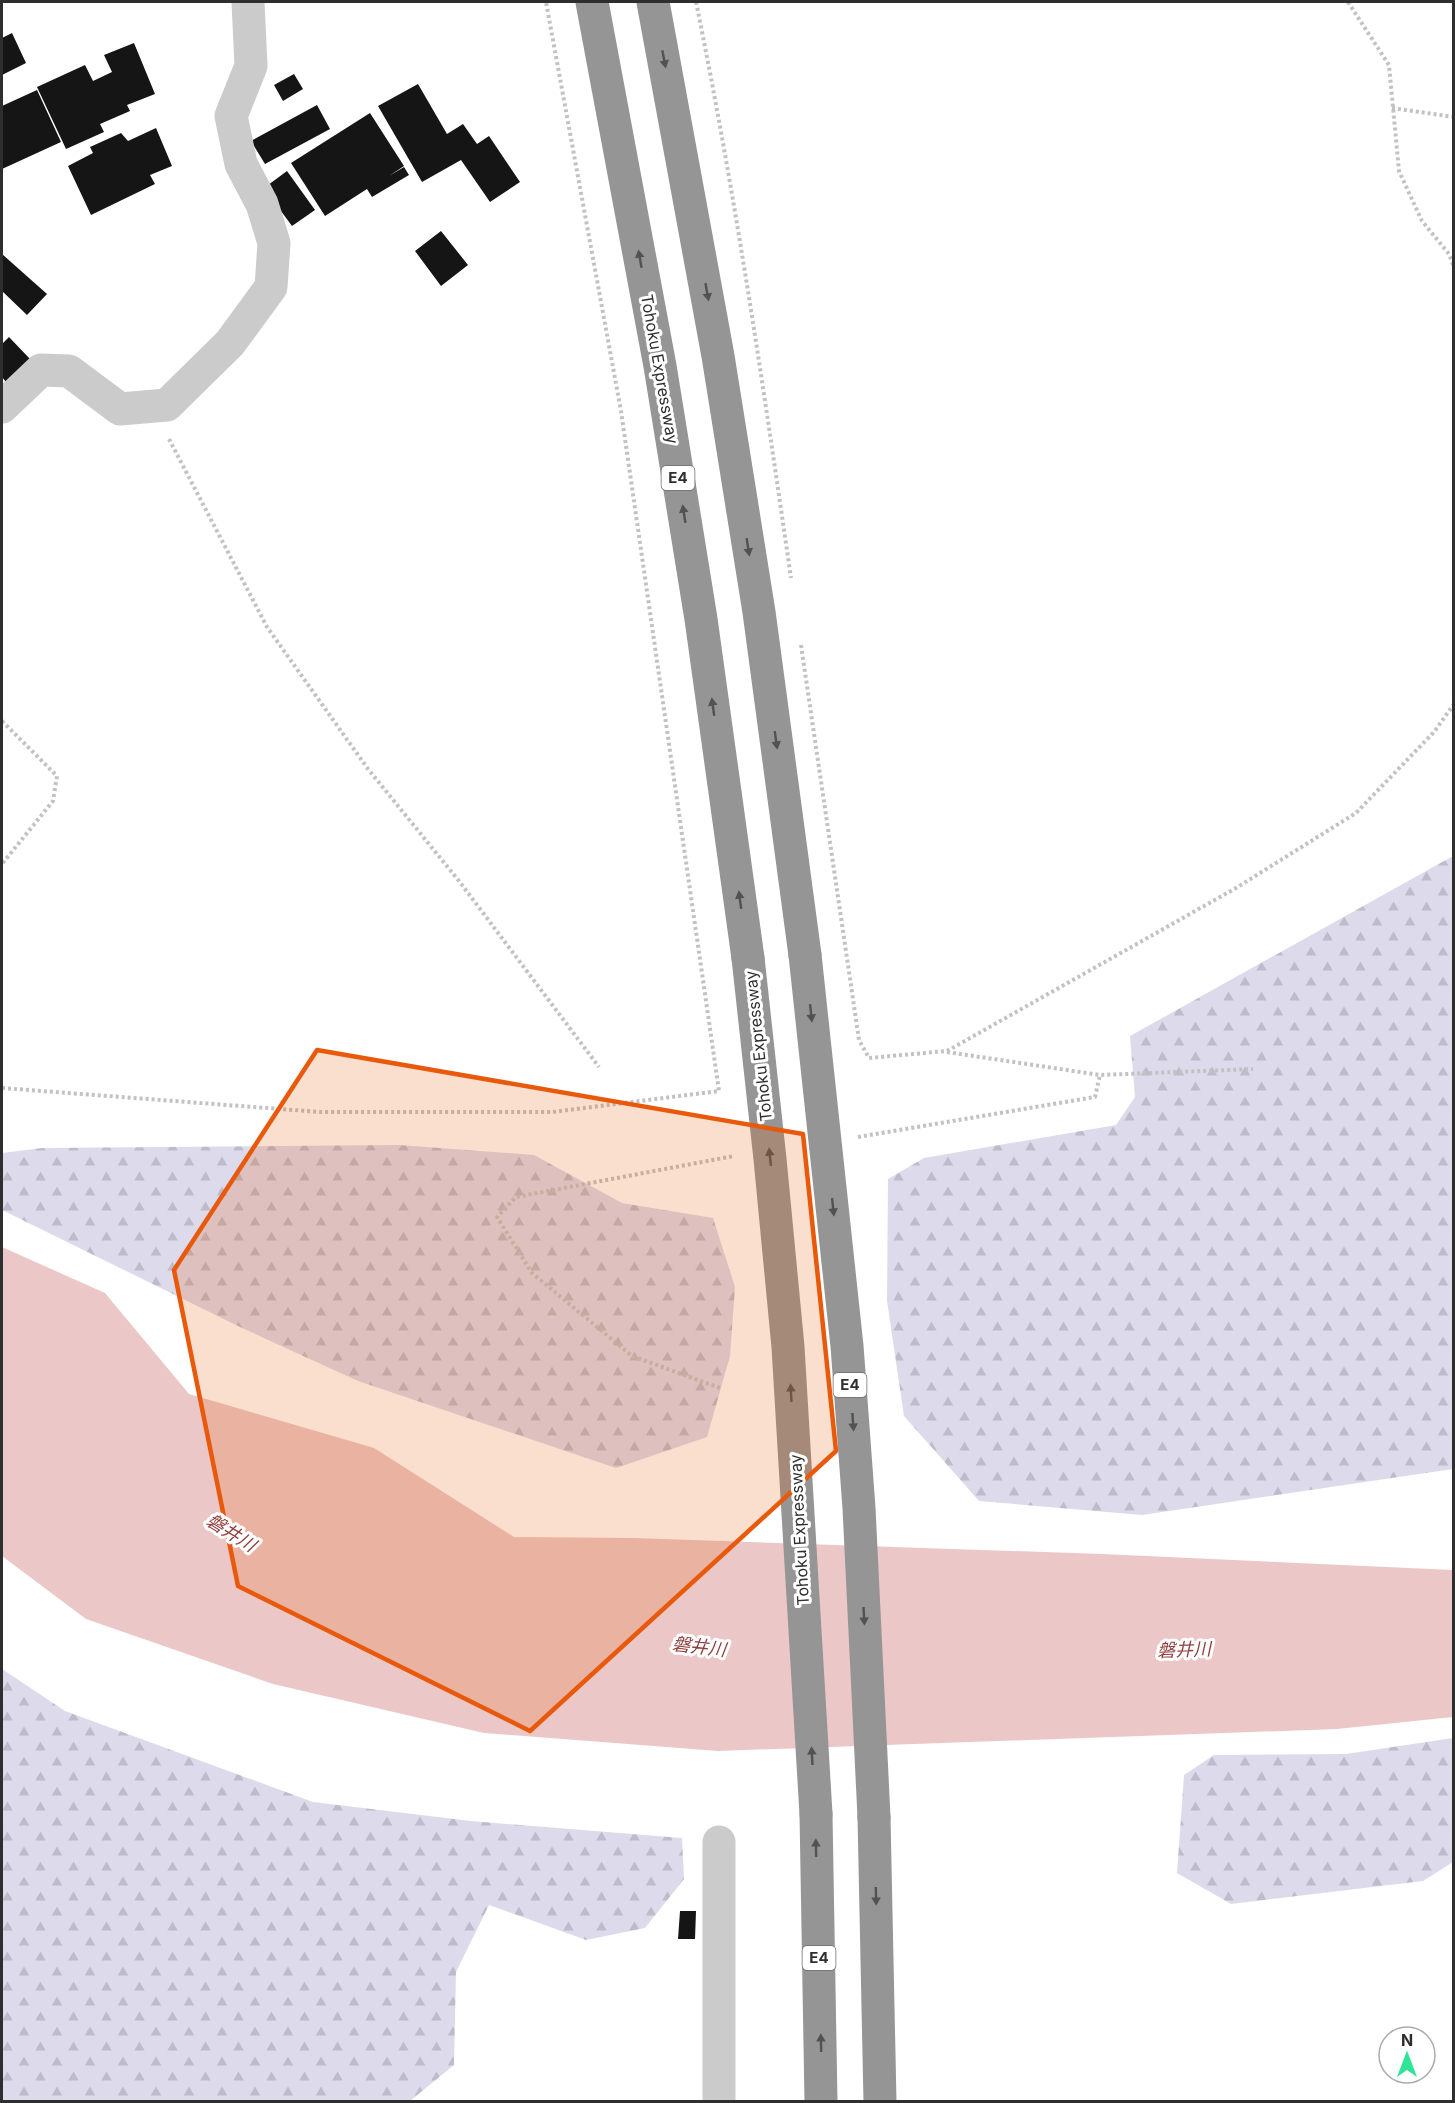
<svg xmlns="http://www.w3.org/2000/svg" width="1455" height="2103" viewBox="0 0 1455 2103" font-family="Inter,'Noto Sans JP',sans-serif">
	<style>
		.forest { fill: url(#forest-firs) }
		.water { fill: #ebc8c7 }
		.building { fill: #151515 }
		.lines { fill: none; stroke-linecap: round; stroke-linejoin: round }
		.path { stroke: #c2c2c2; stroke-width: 4; stroke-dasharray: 3 3; stroke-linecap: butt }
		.minor { stroke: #cbcbcb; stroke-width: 33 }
		.highway { stroke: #959595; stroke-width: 33 }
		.highway-bridge { stroke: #959595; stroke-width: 33 }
		.oneway { fill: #525252 }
		.marked { fill: #e8590c; fill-opacity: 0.2; stroke: #e8590c; stroke-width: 4.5; stroke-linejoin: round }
		.labels { text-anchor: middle; stroke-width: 6; stroke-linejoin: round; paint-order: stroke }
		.shield { fill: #fff; stroke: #6d6d6d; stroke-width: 1.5 }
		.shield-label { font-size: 15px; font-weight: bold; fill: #2e2e2e }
		.street-label { font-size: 16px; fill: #2e2e2e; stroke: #fff }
		.water-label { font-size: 18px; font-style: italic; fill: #903e3c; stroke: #fff }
	</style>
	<defs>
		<pattern id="forest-firs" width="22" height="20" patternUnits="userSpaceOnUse" patternTransform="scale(1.5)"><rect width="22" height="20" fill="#dddbeb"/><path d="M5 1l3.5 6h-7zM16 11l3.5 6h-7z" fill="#bebcca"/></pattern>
	</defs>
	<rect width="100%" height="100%" fill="#fff"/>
	<!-- forest -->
	<path class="forest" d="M1453,856v613l-311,46 -163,-14 -75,-85 -17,-115 1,-122 36,-21 192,-33 19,-28 -5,-61z
		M399,1145l135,10 88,48 91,15 22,69 -5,69 -23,81 -91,31 -258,-87 -118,-54 -238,-117v-57l40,-5z
		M2,1669l63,42 248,91 158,19 211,17 2,41 -39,49 -59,12 -97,-35 -33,67 -2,93 -44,36h-408z
		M1453,1738v124l-30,19 -192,23 -54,-31 7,-98 30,-20 132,-1z"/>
	<!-- water -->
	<path class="water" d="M2,1247l103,46 84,101 185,54 140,89 120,1 468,16 351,16v147l-116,12 -619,22 -234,-18 -211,-49 -187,-65 -84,-63z"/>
	<!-- building -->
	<path class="building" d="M12,33l14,30 -24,12v-37z
		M134,43l21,51 -28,11 3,6 -30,13 4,8 -38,17 -29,-62 48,-22 8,16 19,-9 -8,-17z
		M294,74l9,15 -20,12 -9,-16z
		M418,84l29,50 16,-10 14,20 12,-8 31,46 -30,20 -29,-42 -39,22 -44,-76z
		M37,90l24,52 -59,27v-63z
		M317,105l13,24 -65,35 -14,-23z
		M370,113l34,53 -15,10 15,-9 5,8 -37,22 -5,-8 -42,27 -34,-53z
		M156,128l16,38 -22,9 5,9 -64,31 -23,-49 25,-13 -3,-6 31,-14 7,8z
		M287,171l28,39 -23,16 -28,-38z
		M441,231l27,34 -27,21 -26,-35z
		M2,254l45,40 -20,21 -25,-24z
		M9,337l21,22 -24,23 -4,-5v-33z
		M680,1911h16l-1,28h-17z"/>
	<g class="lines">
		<!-- path -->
		<path class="path" d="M696,2c39,190 67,383 95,576
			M1348,2l41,63 10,106 23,50 27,33 5,13
			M1392,108l62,9
			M169,439l98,188 101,142 91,112 140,186
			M801,645l58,395 10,18 78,-7 289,-163 120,-75 78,-81 20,-28
			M2,721l55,55 -4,25 -51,63
			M947,1052l153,23 153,-6
			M2,1088l318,24h233l166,-21 -98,-680 -75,-409
			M858,1137l237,-40 5,-22
			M720,1388l-88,-32 -100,-83 -35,-56 19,-20 218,-41"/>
		<!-- minor -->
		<path class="minor" d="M2,407l39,-37 28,1 51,38 47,-4 63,-62 41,-56 3,-44 -12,-39 -21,-40 -10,-48 20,-50 -3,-64
			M719,2102v-260"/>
		<!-- highway -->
		<path class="highway" d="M592,2l68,364 41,253 47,339
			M653,2l65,354 41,256 46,343
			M816,1814l5,288
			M874,1817l6,285"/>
		<!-- highway-bridge -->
		<path class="highway-bridge" d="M805,955l42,391 12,162 15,309
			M748,958l22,201 18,188 28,467"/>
	</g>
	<!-- one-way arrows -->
	<defs><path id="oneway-solid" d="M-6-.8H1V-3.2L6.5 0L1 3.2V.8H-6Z" transform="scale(1.5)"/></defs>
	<g class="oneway">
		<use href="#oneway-solid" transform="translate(664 59) rotate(79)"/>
		<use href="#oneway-solid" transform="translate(640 259) rotate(-100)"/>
		<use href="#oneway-solid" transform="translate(707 292) rotate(80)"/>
		<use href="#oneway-solid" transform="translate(684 514) rotate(-99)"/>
		<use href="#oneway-solid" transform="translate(748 547) rotate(81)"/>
		<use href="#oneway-solid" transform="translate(713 707) rotate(-98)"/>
		<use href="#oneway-solid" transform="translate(776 740) rotate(82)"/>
		<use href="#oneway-solid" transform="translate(740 900) rotate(-98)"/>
		<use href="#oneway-solid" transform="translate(811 1013) rotate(84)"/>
		<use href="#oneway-solid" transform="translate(770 1157) rotate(-96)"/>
		<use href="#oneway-solid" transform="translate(833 1207) rotate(84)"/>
		<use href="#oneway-solid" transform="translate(791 1393) rotate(-93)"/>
		<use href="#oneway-solid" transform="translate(853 1422) rotate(86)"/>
		<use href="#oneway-solid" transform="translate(864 1616) rotate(87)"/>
		<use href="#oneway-solid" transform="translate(812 1756) rotate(-93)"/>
		<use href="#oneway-solid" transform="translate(816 1848) rotate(-91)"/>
		<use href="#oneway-solid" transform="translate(876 1896) rotate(89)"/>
		<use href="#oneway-solid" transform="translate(821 2043) rotate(-91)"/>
	</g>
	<!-- marked area -->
	<path class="marked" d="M317,1050l486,84 33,317 -306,280 -292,-145 -64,-316z"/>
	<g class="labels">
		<!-- shield labels -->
		<g class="shield">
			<rect x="661.5" y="466" width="33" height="24" rx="4.5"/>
			<rect x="833.5" y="1373" width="33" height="24" rx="4.5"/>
			<rect x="802.5" y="1946" width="33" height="24" rx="4.5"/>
		</g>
		<g class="shield-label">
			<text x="678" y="483">E4</text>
			<text x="850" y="1390">E4</text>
			<text x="819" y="1963">E4</text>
		</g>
		<!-- street labels -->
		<g class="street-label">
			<text transform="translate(660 369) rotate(80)" y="6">Tohoku Expressway</text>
			<text transform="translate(758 1046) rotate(-96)" y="6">Tohoku Expressway</text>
			<text transform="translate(799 1530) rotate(-93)" y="6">Tohoku Expressway</text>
		</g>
		<!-- water labels -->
		<g class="water-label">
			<text transform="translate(231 1533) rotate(32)" y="6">磐井川</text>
			<text transform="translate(699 1647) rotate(7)" y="6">磐井川</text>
			<text transform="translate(1184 1650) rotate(-2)" y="6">磐井川</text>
		</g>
	</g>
	<!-- border -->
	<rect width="1455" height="2103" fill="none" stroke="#2e2e2e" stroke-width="6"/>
	<!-- north arrow -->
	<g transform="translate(1407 2055)"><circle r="28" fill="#ffffff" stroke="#ababab" stroke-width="1.5"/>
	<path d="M0-4.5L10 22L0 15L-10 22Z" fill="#2fe595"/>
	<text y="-9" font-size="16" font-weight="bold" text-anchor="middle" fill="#2e2e2e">N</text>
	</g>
</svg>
